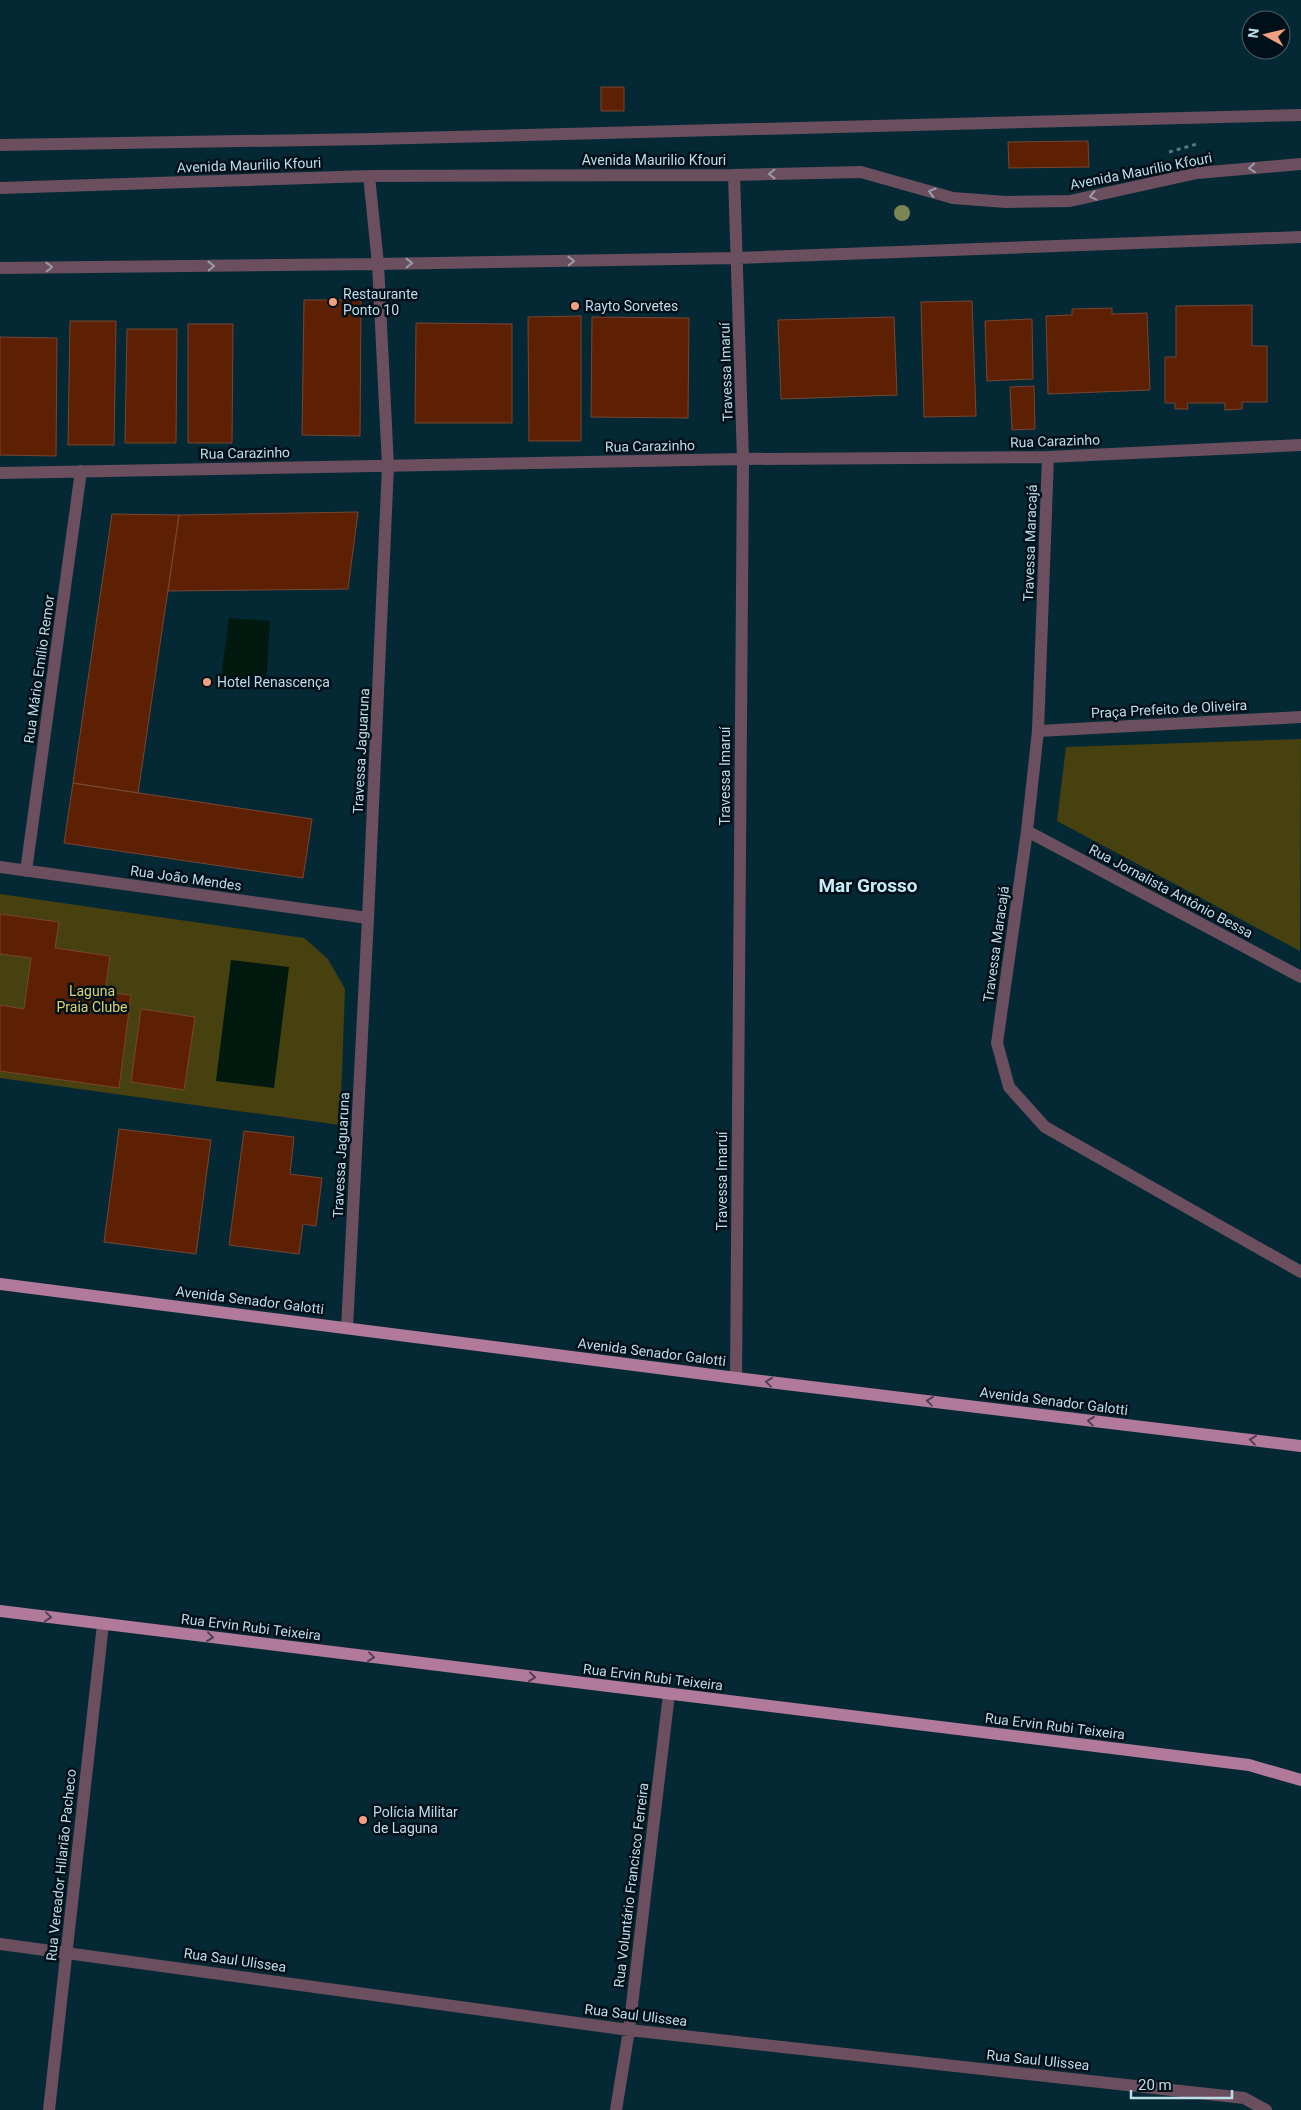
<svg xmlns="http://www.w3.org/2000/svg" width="1301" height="2110" viewBox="0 0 1301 2110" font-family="Roboto,sans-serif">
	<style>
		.green { fill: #474110 }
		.water { fill: #01190e }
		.building { fill: #5d2002; stroke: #774632 }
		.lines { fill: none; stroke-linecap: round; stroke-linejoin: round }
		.path { stroke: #557883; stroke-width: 3; stroke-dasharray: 4 4; stroke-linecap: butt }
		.minor { stroke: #6b4f5f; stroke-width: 12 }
		.major { stroke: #b1799a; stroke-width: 12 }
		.tree { fill: #7c8652 }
		.oneway { stroke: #989dab }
		.oneway2 { stroke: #503f53 }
		.poi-dot { fill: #f2a07f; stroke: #001019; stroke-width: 2 }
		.labels { text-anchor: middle; stroke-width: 5; stroke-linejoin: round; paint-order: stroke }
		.street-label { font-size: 14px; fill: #bddde9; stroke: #001019 }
		.poi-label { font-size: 14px; fill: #bddde9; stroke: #001019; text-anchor: start }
		.park-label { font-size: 14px; fill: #dfd36a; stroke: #001019 }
		.district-label { font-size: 19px; font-weight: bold; fill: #c5ecfa; stroke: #001019 }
	</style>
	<rect width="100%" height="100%" fill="#042934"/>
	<!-- green -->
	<path class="green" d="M1301,739l-1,212 -243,-130 9,-74z
		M0,894l304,44 24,21 17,30 -5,136 -340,-47z"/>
	<!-- water -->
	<path class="water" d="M229,618l41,3 -4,62 -45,-6z
		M231,960l58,7 -15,121 -58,-7z"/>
	<!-- building -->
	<path class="building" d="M601,87h23v24h-23z
		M1088,141l1,26 -80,1 -1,-26z
		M304,300h57l-1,136 -58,-1z
		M972,301l4,115 -52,1 -3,-115z
		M1252,305v41h15v56h-25v7l-17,1v-7h-38l1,6h-13v-6h-10v-46h11v-51z
		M1112,308v6l35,-1 3,77 -102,4 -2,-78 26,-1v-6z
		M581,316v125h-52l-1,-124z
		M592,317l97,1 -1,100 -97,-1z
		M894,317l3,78 -116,4 -3,-79z
		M1032,319l1,60 -46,2 -2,-60z
		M70,321h46l-2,124h-46z
		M416,323l96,1v99h-97z
		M188,324h45l-1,119h-44z
		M127,329h50l-1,114h-51z
		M0,337l57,1 -1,118 -56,-1z
		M1034,386l1,43 -23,1 -2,-43z
		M358,512l-10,77 -180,2 11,-76z
		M112,514l67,1 -41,278 -65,-10z
		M73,783l239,36 -9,59 -239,-35z
		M0,914l59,8 -4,26 55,8 -5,36 26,3 -12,93 -119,-17v-66l24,4 7,-51 -31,-4z
		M141,1009l54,8 -11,73 -53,-8z
		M119,1129l92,11 -15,114 -92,-12z
		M244,1131l50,6 -4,37 32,4 -6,48 -13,-2 -4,30 -70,-9z"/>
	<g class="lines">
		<!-- path -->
		<path class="path" d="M1169,152l28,-8"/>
		<!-- minor -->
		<path class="minor" d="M0,145l372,-6 929,-24
			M734,175l9,284 -7,919
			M0,188l369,-12 365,-1 127,-3 92,26 53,4 64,-1 127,-28 104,-9
			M0,268l378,-4 359,-6 564,-21
			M1048,457l-10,274 -11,100 -30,212 12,44 36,40 256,145
			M0,473l743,-14 305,-2 253,-12
			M1038,731l263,-14
			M1027,831l274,146
			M0,867l368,51
			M26,871l55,-400
			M347,1328l21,-410 20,-452 -10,-202 -9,-88
			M0,1944l629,86 615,68 22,12
			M49,2110l54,-486
			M616,2110l13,-80 40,-336"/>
		<!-- major -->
		<path class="major" d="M0,1284l736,94 565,68
			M0,1611l1249,154 52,15"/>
	</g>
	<!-- trees -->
	<circle class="tree" cx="902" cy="213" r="8"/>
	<!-- one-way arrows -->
	<defs><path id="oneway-chevron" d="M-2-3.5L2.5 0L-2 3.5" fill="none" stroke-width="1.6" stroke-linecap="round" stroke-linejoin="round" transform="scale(1.25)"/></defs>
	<g class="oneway">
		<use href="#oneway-chevron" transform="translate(1252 168) rotate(175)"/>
		<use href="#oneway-chevron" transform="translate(772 174) rotate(179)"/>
		<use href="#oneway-chevron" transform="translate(932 192) rotate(-164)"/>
		<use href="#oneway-chevron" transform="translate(1093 196) rotate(167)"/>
		<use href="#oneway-chevron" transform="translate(571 261) rotate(-1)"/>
		<use href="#oneway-chevron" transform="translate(409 263) rotate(-1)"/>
		<use href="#oneway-chevron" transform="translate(211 266) rotate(-1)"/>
		<use href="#oneway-chevron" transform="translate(49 267) rotate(-1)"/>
	</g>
	<g class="oneway2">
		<use href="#oneway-chevron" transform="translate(769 1382) rotate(-173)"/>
		<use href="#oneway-chevron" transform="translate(930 1401) rotate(-173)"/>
		<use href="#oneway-chevron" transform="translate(1091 1421) rotate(-173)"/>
		<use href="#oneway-chevron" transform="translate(1253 1440) rotate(-173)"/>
		<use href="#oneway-chevron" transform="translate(48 1617) rotate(7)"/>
		<use href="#oneway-chevron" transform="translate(210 1637) rotate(7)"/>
		<use href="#oneway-chevron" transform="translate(371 1657) rotate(7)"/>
		<use href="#oneway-chevron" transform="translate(532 1677) rotate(7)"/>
	</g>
	<!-- markers -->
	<g class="poi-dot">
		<circle cx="333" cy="302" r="5"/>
		<circle cx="575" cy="306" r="5"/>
		<circle cx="207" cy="682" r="5"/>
		<circle cx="363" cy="1820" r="5"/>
	</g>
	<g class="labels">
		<!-- street labels -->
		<g class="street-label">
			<text x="654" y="165">Avenida Maurilio Kfouri</text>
			<text transform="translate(249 165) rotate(-2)" y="5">Avenida Maurilio Kfouri</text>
			<text transform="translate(1141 171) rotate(-11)" y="5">Avenida Maurilio Kfouri</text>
			<text transform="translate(726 372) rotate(-92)" y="5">Travessa Imaruí</text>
			<text transform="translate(1055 441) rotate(-2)" y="5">Rua Carazinho</text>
			<text transform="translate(650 446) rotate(-1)" y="5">Rua Carazinho</text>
			<text transform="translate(245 453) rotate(-1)" y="5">Rua Carazinho</text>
			<text transform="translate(1030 543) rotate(-88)" y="5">Travessa Maracajá</text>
			<text transform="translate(39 669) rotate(-82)" y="5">Rua Mário Emílio Remor</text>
			<text transform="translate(1169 709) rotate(-3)" y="5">Praça Prefeito de Oliveira</text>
			<text transform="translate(361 751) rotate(-87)" y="5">Travessa Jaguaruna</text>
			<text transform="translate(725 776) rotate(-90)" y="5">Travessa Imaruí</text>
			<text transform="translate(186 878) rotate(8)" y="5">Rua João Mendes</text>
			<text transform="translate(1171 891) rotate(28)" y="5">Rua Jornalista Antônio Bessa</text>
			<text transform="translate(996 944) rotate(-82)" y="5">Travessa Maracajá</text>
			<text transform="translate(341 1155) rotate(-87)" y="5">Travessa Jaguaruna</text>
			<text transform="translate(722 1181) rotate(-90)" y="5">Travessa Imaruí</text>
			<text transform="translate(250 1300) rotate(7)" y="5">Avenida Senador Galotti</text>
			<text transform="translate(652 1352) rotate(7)" y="5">Avenida Senador Galotti</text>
			<text transform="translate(1054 1401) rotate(7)" y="5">Avenida Senador Galotti</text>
			<text transform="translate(251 1627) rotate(7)" y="5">Rua Ervin Rubi Teixeira</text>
			<text transform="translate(653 1677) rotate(7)" y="5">Rua Ervin Rubi Teixeira</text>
			<text transform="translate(1055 1726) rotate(7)" y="5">Rua Ervin Rubi Teixeira</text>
			<text transform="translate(61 1865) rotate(-84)" y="5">Rua Vereador Hilarião Pacheco</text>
			<text transform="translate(631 1885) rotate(-83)" y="5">Rua Voluntário Francisco Ferreira</text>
			<text transform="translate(235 1960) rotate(8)" y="5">Rua Saul Ulissea</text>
			<text transform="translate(636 2015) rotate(7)" y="5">Rua Saul Ulissea</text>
			<text transform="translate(1038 2060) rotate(6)" y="5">Rua Saul Ulissea</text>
		</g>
		<!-- poi labels -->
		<g class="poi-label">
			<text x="343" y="299">Restaurante<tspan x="343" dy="16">Ponto 10</tspan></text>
			<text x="585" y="311">Rayto Sorvetes</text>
			<text x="217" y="687">Hotel Renascença</text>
			<text x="373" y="1817">Polícia Militar<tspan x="373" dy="16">de Laguna</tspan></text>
		</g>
		<!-- park labels -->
		<g class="park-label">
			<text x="92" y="996">Laguna<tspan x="92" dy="16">Praia Clube</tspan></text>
		</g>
		<!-- district labels -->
		<g class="district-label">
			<text x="868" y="892">Mar Grosso</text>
		</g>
	</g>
	<!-- north arrow -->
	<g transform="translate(1266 35) rotate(278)"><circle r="24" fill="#001019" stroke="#4c626c"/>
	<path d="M0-4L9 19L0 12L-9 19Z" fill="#f2a07f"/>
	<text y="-8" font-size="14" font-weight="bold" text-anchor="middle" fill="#bddde9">N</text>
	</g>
	<!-- scale -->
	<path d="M1131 2090v8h101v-8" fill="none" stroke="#bddde9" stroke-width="2.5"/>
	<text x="1138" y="2090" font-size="15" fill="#bddde9" stroke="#001019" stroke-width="4" paint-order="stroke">20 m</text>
</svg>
